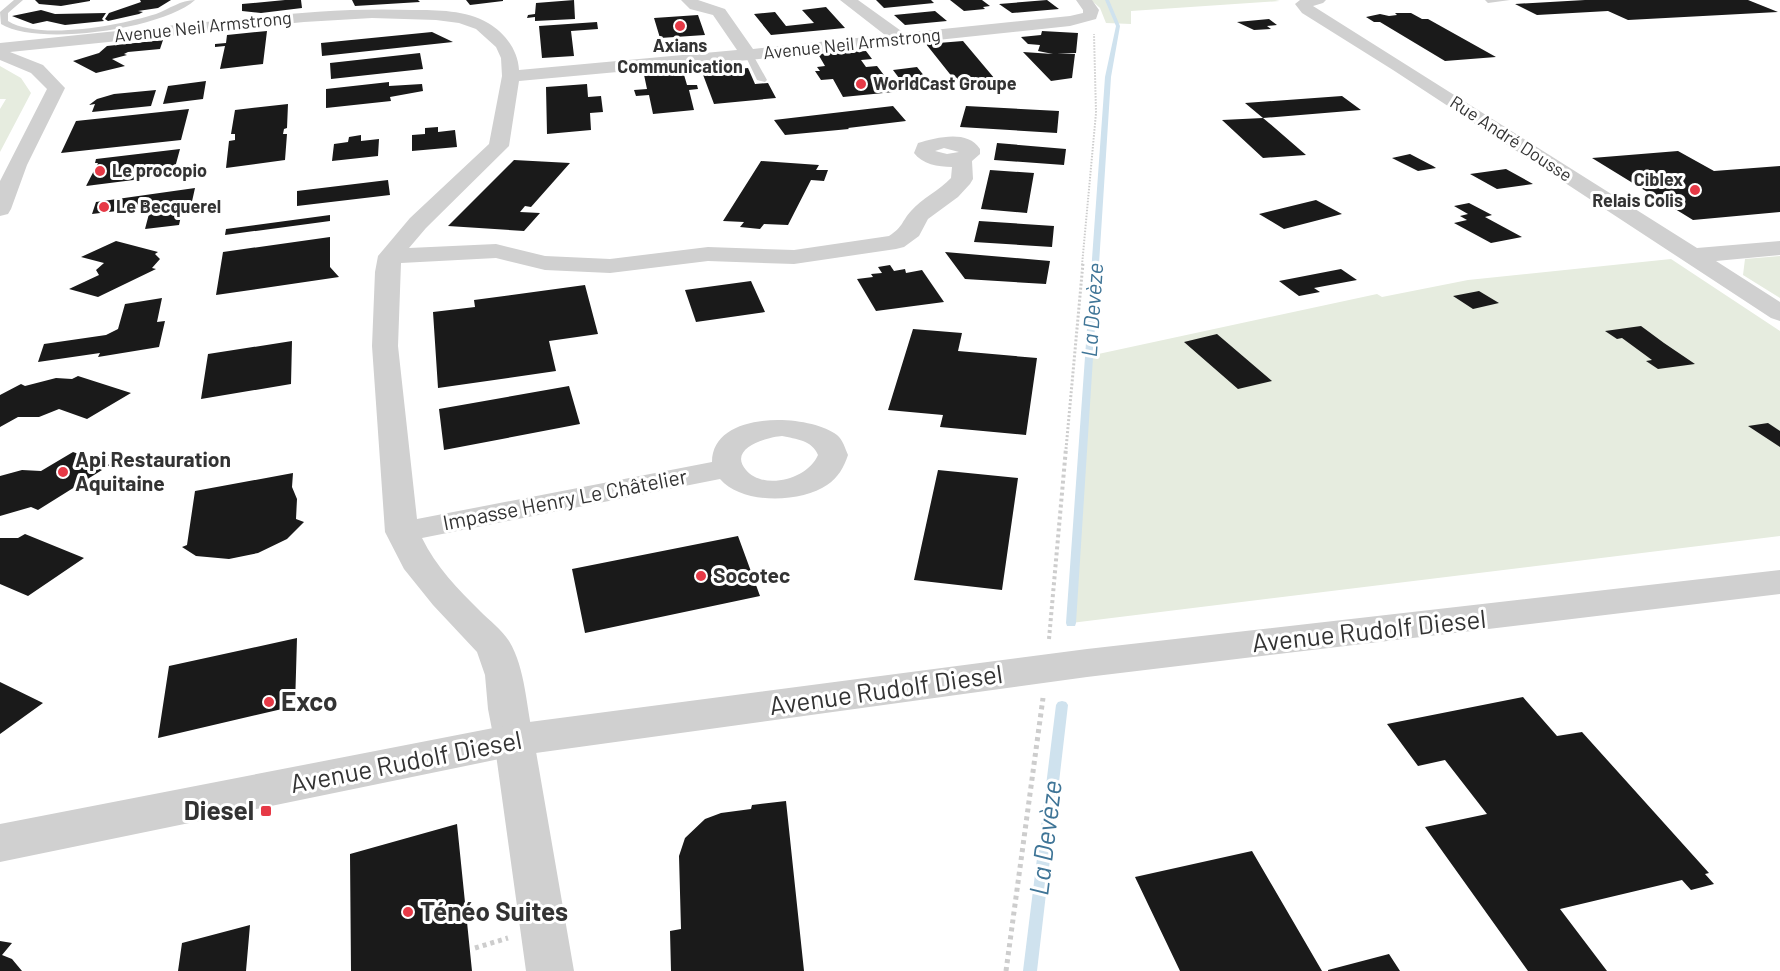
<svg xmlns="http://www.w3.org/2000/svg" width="1780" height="971" viewBox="0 0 1780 971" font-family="Barlow,sans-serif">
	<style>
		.green { fill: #e6ecdf }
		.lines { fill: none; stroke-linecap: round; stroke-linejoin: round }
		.stream { fill: #cfe2ee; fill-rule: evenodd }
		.building { fill: #1a1a1a }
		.path-far3 { stroke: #cdcdcd; stroke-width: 2; stroke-dasharray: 1.5 1.5; stroke-linecap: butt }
		.path-far2 { stroke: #cdcdcd; stroke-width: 3; stroke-dasharray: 2 2; stroke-linecap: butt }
		.path-far1 { stroke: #cdcdcd; stroke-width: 4; stroke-dasharray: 3 3; stroke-linecap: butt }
		.path { stroke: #cdcdcd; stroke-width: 5; stroke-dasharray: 4 4; stroke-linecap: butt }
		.service { fill: #d0d0d0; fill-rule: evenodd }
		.minor { fill: #d0d0d0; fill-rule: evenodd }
		.tertiary { fill: #d0d0d0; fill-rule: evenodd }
		.poi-dot { fill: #e63946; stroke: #fff; stroke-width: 2 }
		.labels { text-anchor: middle; stroke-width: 6; stroke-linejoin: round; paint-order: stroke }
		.far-street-label { font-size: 18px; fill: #333; stroke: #fff }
		.far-poi-label { font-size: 18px; font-weight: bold; fill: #333; stroke: #fff; text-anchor: start }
		.poi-label { font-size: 21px; font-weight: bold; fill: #333; stroke: #fff; text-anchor: start }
		.street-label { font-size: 21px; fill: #333; stroke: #fff }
		.water-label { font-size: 22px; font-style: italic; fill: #3f7597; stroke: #fff }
		.near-street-label { font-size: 26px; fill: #333; stroke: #fff }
		.near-poi-label { font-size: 26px; font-weight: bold; fill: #333; stroke: #fff; text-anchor: start }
		.near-water-label { font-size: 27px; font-style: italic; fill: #3f7597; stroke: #fff }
	</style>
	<rect width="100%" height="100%" fill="#fff"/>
	<!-- green -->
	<path class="green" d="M1091,0h184l5,1 -149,10v13l-25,-1 -6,-15z
		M0,66l21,12 10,15 -31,59v-43l6,-10h-6z
		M1780,256v42l-37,-23 2,-16z
		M1671,259l109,72v205l-709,87 18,-267 288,-62 5,3 86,-17z"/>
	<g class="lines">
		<!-- stream -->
		<path class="stream" d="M1105,0h4l11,26 -9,51 -35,546 -1,3h-8l-1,-3 39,-546 11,-51z
			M1062,701l4,1 2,3 -31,266h-14l33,-266 2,-3z"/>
	</g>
	<!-- building -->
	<path class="building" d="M35,0h55v1l-29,5 -22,-2z
		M140,0h31l-13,8 -20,3 5,1 -4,2 -31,7 -3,-2 4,-6 32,-11z
		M285,0h16l1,8 -41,5 -19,-2v-7z
		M352,0h66l2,2 -65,4z
		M466,0h37v1l-33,4z
		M574,0l1,19 -40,2v-4l-8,1 1,-3 7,-1 1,-11z
		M876,0h55l3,3 -50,5z
		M950,0h32l8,6 -7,1 2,2 -21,2z
		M1047,0l12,9 -47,4 -13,-9z
		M1585,0h163l30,12 -150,8 -20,-9 -71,4 -22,-11z
		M826,7l19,21 -74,7 -17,-21 21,-2 11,14 28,-3 -12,-13z
		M41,10l14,4 51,-1 -4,6 2,2 -39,4 -18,-4 -14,3 -21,-8z
		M935,11l12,10 -42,4 -11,-10z
		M1395,13h16l11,6h6l68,38 -51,4 -65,-39h-6l-8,-5 14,-3 9,2 8,-1z
		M698,15l7,20 -45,3 -6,-20z
		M1269,19l8,6 -10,1 4,3 -17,1 -17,-8z
		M597,22l1,7 -27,2 3,25 -32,2 -3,-32z
		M267,31l-4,33 -43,5 5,-23 -10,1v-3l11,-1 1,-8z
		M1042,31l36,2 -2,20 -19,1h18l-3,24 -21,3 -28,-29 30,2 -15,-3 2,-6 -12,-1 -7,-7 20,-2z
		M432,32l21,10 -131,14 -1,-13z
		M163,40l-3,9 -32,3 -4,2 3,1 -15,4 13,7 -29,7 -23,-12 26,-8 8,-7z
		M963,41l37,44 -39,3 -35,-44z
		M866,51l6,8 -11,1 5,7 11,-1 10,13 12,-1 -6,-8 24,-3 17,21 -91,9 -10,-18 -12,1 -6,-9h5l-3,-4 8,-1 -7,-12z
		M420,53l3,16 -92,10 -1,-16z
		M682,68l5,17h10l1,4 -9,1 5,20 -41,4 -4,-19 -13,1 -2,-6 13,-1 -4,-19z
		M748,68l7,16 13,-1 8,15 -62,6 -12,-32z
		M206,81l-3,18 -40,5 5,-18z
		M389,82v4l33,-2 1,7 -33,6 1,4 -65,7v-19z
		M587,84l1,13 13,-1 2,16 -13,1 1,17 -44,4 -1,-47z
		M156,90l-5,16 -59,6 3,-8 -6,1 8,-6 17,-5z
		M1342,96l19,14 -98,8 -18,-15z
		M288,104l-1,24 -3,1 -1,5h4l-2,26 -59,8 3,-27 6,-1v-6h-4l4,-24z
		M893,106l13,15 -58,7 1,1 -64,6 -11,-15z
		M966,106l93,5 -2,22 -97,-6z
		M189,109l-8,31 -120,13 15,-32z
		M1263,118l6,5 37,32 -43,3 -41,-38z
		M438,127v5l17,-2 2,17 -45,4v-16l13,-1v-6z
		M361,135v6l18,-2 -1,17 -46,5 2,-17 14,-2 1,-5z
		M997,143l69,6 -2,16 -70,-5z
		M180,149l-7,26 -87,11 12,-23h-3l1,-4z
		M1678,151l36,20 66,-5v46l-87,8 -101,-62z
		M1410,154l23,12 3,2 -18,3 -26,-13z
		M514,160l56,3 -39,44 -6,-1 -5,6 20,1 -16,18 -76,-5z
		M761,161l58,4 -3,5h12l-4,11 -13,-1 -23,45 -24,-1 -4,5 -20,-2 4,-5 -21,-1z
		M1506,169l27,15 -36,5 -27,-15z
		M990,170l44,3 -7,40 -46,-4z
		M388,180l2,15 -93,11v-15z
		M195,188l-4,18 -8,1 -4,18 -34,4 5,-19 -8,-2 -50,6 4,-12z
		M1316,200l26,14 -58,15 -25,-15z
		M1469,203l23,12 -7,2 37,20 -31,6 -37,-20 13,-3 -7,-4 8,-2 -14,-8z
		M330,215v6l-105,14 1,-6z
		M979,221l75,5 -2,21 -78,-5z
		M330,237v30l9,10 -123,18 7,-43z
		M116,241l42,11 -3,2 5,5 -8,9 4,1 -58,28 -29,-8 30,-14 -3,-5 8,-7 -23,-6z
		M945,252l105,9 -4,23 -81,-5z
		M890,265l4,6 11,-2 1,4 16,-3 22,32 -68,9 -19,-32 16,-2 -2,-3 11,-1 -4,-6z
		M1341,269l16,11 -43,8 6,4 -21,4 -20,-15z
		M751,281l14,31 -69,10 -11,-32z
		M585,285l13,49 -49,7 7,30 -118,17 -5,-76 42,-5 -1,-7z
		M1479,291l20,12 -26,6 -20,-13z
		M162,298l-5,24 8,-1 -6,26 -61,10 2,-4 -62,9 6,-18 62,-9 12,-6 7,-25z
		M1641,326l23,17 31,21 -37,5 -12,-8 6,-1 -30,-22 -5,1 -12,-8z
		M913,329l49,4 -4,18 79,7 -11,77 -86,-8 3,-12 -55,-5z
		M1217,334l48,41 7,6 -34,8 -54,-47z
		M292,341l-1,43 -90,15 7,-45z
		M78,376l53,17 -44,26 -28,-10 -20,8h-21l-18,10v-32l21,-11 4,2 31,-8 16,1z
		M569,386l11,38 -136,26 -5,-41z
		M1768,423l12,8v16l-32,-21z
		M73,452l37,13 -72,45 -7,-3 -31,9v-40l22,-6 19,1z
		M938,470l80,8 -16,112 -88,-10z
		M293,473l-1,14 5,12 -1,20 8,3 -17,17 -29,14 -29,6 -33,-3 -14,-9 5,-2 8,-54z
		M25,534l59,24 -56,38 -28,-12v-46h18z
		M738,536l22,60 -175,37 -13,-64z
		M297,638l-2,68 -137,32 11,-72z
		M0,682l43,21 -43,31z
		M1523,697l34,39 25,-4 127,141 -4,1 9,10 -23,6 -9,-10 -122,29 47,62h-79l-103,-144 62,-13 -42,-54 -27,6 -31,-42z
		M786,801l18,170h-133l-1,-40 11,-2 -2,-73 6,-18 20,-19 16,-6 30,-4 1,-4z
		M457,824l15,147h-121l-1,-117z
		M1252,851l70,120h-142l-45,-94z
		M250,925l-4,46h-68l4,-28z
		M0,941l12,2 -10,12 10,4 10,12h-22z
		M1389,954l11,17h-72v-1z"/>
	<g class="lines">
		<!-- path-far3 -->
		<path class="path-far3" d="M1082,265l14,-152 -2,-79"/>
		<!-- path-far2 -->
		<path class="path-far2" d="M1066,449l17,-186"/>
		<!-- path-far1 -->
		<path class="path-far1" d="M1049,639l17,-191"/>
		<!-- path -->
		<path class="path" d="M475,948l33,-10
			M1006,971l37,-273"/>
		<!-- service -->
		<path class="service" d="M14,0h9l-15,13v8c32,20 113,4 148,-7 13,-5 25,-14 39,-14 -32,29 -157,47 -194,24l-1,-12z
			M1485,0h25l-22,3z
			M746,53l7,2 14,25 -2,2 -8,-2 -12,-25z"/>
		<!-- minor -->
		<path class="minor" d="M681,0h17l27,9 28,40 132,-14 -45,-35h18l46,33 166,-17 13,-3v-3l-7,-10h16l7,10 -3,9 -26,7 -321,34 -230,21 -10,65 -83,82 -17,20 87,-4 49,12 65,3 98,-12 86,3 95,-14c15,-10 12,-14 22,-25 11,-13 28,-20 40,-33l1,-11c-14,0 -30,-3 -38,-14l4,-10c18,-5 49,-14 62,6v5l-8,7 1,18 -3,5 -12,13 -30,22 -9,17 -15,11 -8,2 -102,15 -86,-3 -98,12 -65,-3 -49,-12 -95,5 -3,83 19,173 295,-57c0,-52 96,-49 125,-27 6,5 8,13 11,20 -4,12 -10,23 -21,30 -26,18 -85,20 -107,-6l-298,59c14,29 36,51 58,73 9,9 22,19 29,30 17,28 17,67 25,99l40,231h-48l-32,-231 -6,-31 -3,-34 -8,-23 -44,-47 -29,-36 -19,-37 -13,-186 3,-74 3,-16 32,-38 79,-74 13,-68 -1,-18 -5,-11 -20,-18 -17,-6 -23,-3 -64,-2 -68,4 -294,30 33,13 22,23 -38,77 -16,44 -3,5 -8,2v-35l47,-92 -16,-16 -31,-13v-17c65,-7 130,-13 195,-20 72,-7 144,-16 218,-13 23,0 54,0 75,13 17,10 30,27 31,47l218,-20 -24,-35 -23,-6zM944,148l15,4 -12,2 -12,-3zM782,436c14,3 30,4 36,19 -10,24 -54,36 -72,15 -19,-22 22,-33 36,-34z
			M1300,0h26l-3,3 -10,3 384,242 83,-7v14l-64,6 64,41v19l-9,-3 -378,-248 -91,-57 -7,-9z"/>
		<!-- tertiary -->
		<path class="tertiary" d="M1780,570v24l-693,83 -573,79 -514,106v-38l514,-100 573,-75z"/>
	</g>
	<!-- markers -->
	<g class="poi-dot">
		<circle cx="680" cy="26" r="6"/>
		<circle cx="861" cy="84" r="6"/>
		<circle cx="100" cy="171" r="6"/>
		<circle cx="1695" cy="190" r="6"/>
		<circle cx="104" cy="207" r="6"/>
		<circle cx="63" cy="472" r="6"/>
		<circle cx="701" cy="576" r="6"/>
		<circle cx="269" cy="702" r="6"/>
		<rect x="260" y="805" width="12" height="12" rx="3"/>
		<circle cx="408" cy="912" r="6"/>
	</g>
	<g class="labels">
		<!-- far-street labels -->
		<g class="far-street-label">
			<text transform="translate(203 27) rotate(-6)" y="6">Avenue Neil Armstrong</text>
			<text transform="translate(852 44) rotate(-6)" y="6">Avenue Neil Armstrong</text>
			<text transform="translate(1511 139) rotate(33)" y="6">Rue André Dousse</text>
		</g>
		<!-- far-poi labels -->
		<g class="far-poi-label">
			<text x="680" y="52" text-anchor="middle">Axians<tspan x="680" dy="21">Communication</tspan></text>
			<text x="873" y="90">WorldCast Groupe</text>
			<text x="112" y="177">Le procopio</text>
			<text x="1683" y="186" text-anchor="end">Ciblex<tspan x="1683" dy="21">Relais Colis</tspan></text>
			<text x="116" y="213">Le Becquerel</text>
		</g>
		<!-- poi labels -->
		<g class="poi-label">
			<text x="75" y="467">Api Restauration<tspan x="75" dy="24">Aquitaine</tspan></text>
			<text x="713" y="583">Socotec</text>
		</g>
		<!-- street labels -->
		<g class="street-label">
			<text transform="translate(565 500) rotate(-11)" y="7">Impasse Henry Le Châtelier</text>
		</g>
		<!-- water labels -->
		<g class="water-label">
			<text transform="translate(1092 310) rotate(-86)" y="8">La Devèze</text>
		</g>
		<!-- near-street labels -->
		<g class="near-street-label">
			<text transform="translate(1369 631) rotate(-6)" y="9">Avenue Rudolf Diesel</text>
			<text transform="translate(886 690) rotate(-8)" y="9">Avenue Rudolf Diesel</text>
			<text transform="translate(406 762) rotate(-11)" y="9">Avenue Rudolf Diesel</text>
		</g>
		<!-- near-poi labels -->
		<g class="near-poi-label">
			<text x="281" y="711">Exco</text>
			<text x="254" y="820" text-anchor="end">Diesel</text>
			<text x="420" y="921">Ténéo Suites</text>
		</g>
		<!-- near-water labels -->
		<g class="near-water-label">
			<text transform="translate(1046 838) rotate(-83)" y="9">La Devèze</text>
		</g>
	</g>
</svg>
